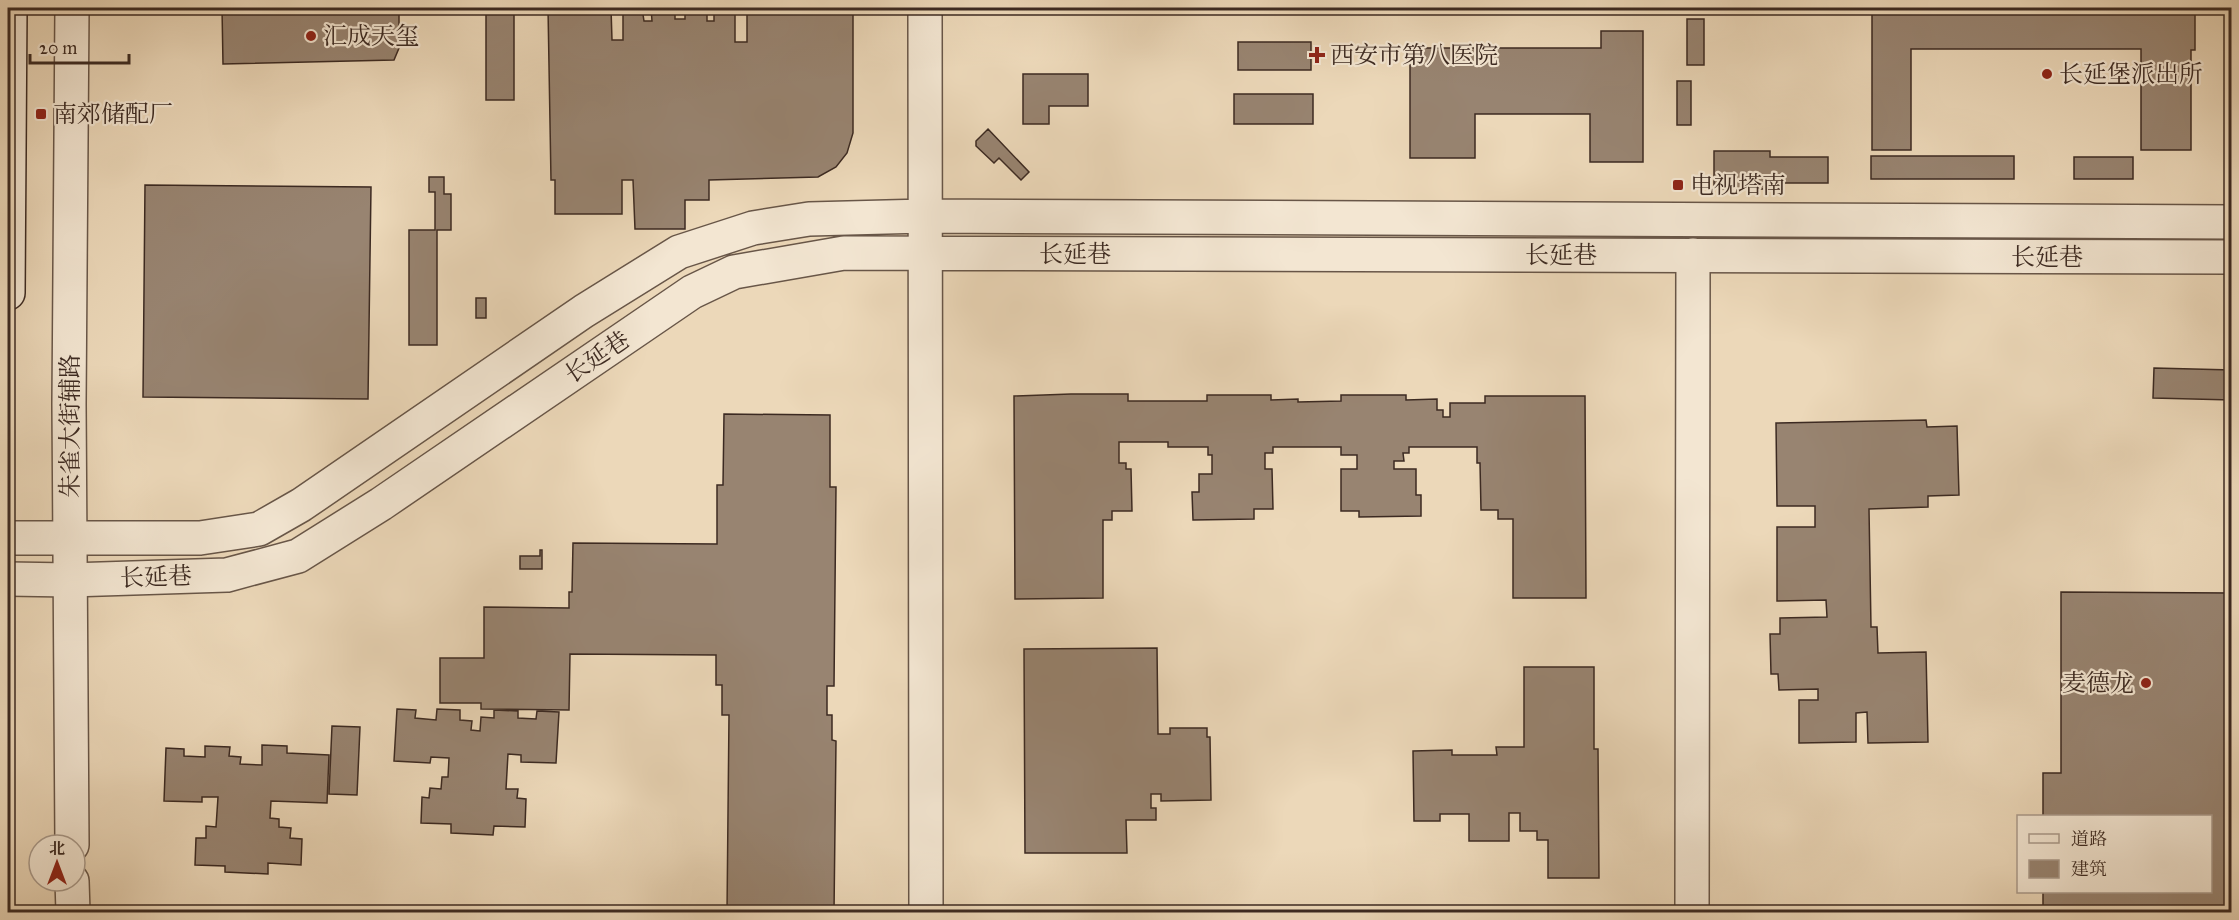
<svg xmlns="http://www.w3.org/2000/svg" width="2239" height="920" viewBox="0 0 2239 920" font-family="'IM FELL Great Primer','Noto Serif SC',serif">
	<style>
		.building { fill: #988471; stroke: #3c2a22; stroke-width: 1.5 }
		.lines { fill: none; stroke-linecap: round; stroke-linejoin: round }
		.minor-casing { stroke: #685648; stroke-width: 36 }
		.tertiary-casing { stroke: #685648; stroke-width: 36 }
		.secondary-casing { stroke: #3c2a22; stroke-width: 36 }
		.minor { stroke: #f3e6d2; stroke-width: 33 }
		.tertiary { stroke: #f3e6d2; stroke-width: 33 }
		.secondary { stroke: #f3e6d2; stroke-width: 33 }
		.poi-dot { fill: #8f2418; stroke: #f3e6d2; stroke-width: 2 }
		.labels { text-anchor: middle; stroke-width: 4.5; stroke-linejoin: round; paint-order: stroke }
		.poi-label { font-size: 24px; fill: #3c2a22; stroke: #f3e6d2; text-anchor: start }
		.street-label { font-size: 24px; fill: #3c2a22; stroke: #f3e6d2 }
	</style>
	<rect width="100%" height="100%" fill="#ecd8b9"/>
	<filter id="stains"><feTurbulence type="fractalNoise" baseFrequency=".00333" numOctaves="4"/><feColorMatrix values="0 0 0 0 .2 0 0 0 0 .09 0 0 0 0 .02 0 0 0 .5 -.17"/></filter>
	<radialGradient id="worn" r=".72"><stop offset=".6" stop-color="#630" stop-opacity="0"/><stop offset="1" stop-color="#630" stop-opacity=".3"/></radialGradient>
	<!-- building -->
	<path class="building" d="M222,8h177v40l-5,12 -171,4z
		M486,8h28v92h-28z
		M548,8h63l1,32h11v-32h19l2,13h8l-1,-13h24v11h10v-11h22v13h7v-13h21v34h12v-34h106v125l-6,20 -11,14 -18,10 -109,3v20h-24v29h-50l-2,-49h-11v34h-67v-34h-4z
		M1872,8h323v42h-4v100h-50v-101h-230v101h-39z
		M1687,19h17v46h-17z
		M1601,31h42v131h-53v-48h-115v44h-65v-110h191z
		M1238,42h73v28h-73z
		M1023,74h65v32h-39v18h-26z
		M1677,81h14v44h-14z
		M1234,94h79v30h-79z
		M988,129l41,43 -8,8 -22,-22 -5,5 -18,-17v-5z
		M1714,151h56v6h58v26h-55v6h-59z
		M1871,156h143v23h-143z
		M2074,157h59v22h-59z
		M429,177h15v17h7v36h-14v115h-28v-115h26v-38h-6z
		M145,185l226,2 -3,212 -225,-2z
		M476,298h10v20h-10z
		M2154,368l78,2v30l-79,-2z
		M1071,394h57v7h79v-6h64v5l27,-1v3l43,-1v-6h65v5l31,-1v11h6v7h7v-14h35v-7h100l1,202h-73v-79h-15v-9h-17l-1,-47h-3v-16h-68v6h-6l1,8h-10v8h22v26h5v21l-62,1v-6h-18v-42h16v-14h-16v-8h-68v6h-8v16h7l1,40h-19v10l-61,1 -1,-28h7v-18h13v-19h-4v-8h-40v-5h-49v21h7v6h5l1,42h-20v9h-9v78l-88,1 -1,-203z
		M724,414l106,1v72h6l-2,199h-7v29h5v25l4,1 -2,171h-107l2,-197h-7v-30h-6v-30l-146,-1 -1,56 -88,-1v-6h-41v-45h44v-51l85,1v-16h3l1,-49 144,1v-59h6z
		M1926,420l1,7 30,-1 2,69 -31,1v11l-59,2 2,118h6l1,26 48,-1 2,90 -60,1 -1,-31 -11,1v29l-57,1v-43h19v-11l-39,1 -1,-16h-7l-1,-40h10v-16l47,-1 -1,-17 -49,1v-74h38v-21h-38l-1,-83z
		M540,550h2v19h-22v-13h20z
		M2061,592l171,1v319h-189v-20h167v-76h-167v-43h18z
		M1157,648l1,86h12v-6h37v9h3l1,63 -50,1v-7h-10v14h5v12h-30l1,33h-102l-1,-204z
		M1524,667h70v82h4l1,129h-51v-38h-11v-9h-17v-18h-11v28h-40v-27h-29v7h-26l-1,-70 39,-1v5h45l-1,-8h28z
		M397,709l19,1 -1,8 21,2 1,-11 23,1v10l12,1 -1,9 9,1 1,-14 13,1v-8l24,1v7l18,1 1,-8 22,1 -3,51 -35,-1v-7l-13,-1 -2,35h12l-1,9 9,1 -1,28 -31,-1 -1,9 -42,-2v-9l-30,-1 1,-26 7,1 1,-10 11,1 1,-12h6l1,-19 -18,-1 -1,6 -36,-2z
		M332,726l28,1 -3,68 -28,-1z
		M262,745l25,1v7l42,2 -2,48 -56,-2 -1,17 9,1v8l12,1 -1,10 12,1 -1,26 -33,-2v11l-43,-2v-6l-30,-1 1,-27h10v-12l10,1 2,-30h-16v5l-38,-1 2,-53 18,1v7l21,1v-11l25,1 -1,9 12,1 -1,7 22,1z"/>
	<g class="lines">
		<defs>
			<path id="minor" d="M72,845l-3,-441 3,-396
				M72,881l1,31
				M1692,912l1,-657"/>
			<path id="tertiary" d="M925,8l1,904
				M8,538h192l59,-9 42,-24 283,-194 95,-59 74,-24 56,-9 116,-3 1307,6
				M8,579l62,1 157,-5 71,-19 83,-52 311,-212 42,-20 110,-19 1388,4"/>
			<path id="secondary" d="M8,293l2,-285"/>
		</defs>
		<!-- minor casing -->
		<use href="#minor" class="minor-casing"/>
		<!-- tertiary casing -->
		<use href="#tertiary" class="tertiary-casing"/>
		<!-- secondary casing -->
		<use href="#secondary" class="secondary-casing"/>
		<!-- minor -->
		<use href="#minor" class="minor"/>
		<!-- tertiary -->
		<use href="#tertiary" class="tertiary"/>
		<!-- secondary -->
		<use href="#secondary" class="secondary"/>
	</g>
	<!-- markers -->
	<g class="poi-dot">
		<circle cx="311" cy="36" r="6"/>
		<path d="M1314 46h6v6h6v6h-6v6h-6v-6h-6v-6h6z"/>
		<circle cx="2047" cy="74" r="6"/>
		<rect x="35" y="108" width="12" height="12" rx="3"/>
		<rect x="1672" y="179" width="12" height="12" rx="3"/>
		<circle cx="2146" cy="683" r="6"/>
	</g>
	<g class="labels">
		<!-- poi labels -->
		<g class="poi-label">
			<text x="323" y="44">汇成天玺</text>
			<text x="1330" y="63">西安市第八医院</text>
			<text x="2059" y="82">长延堡派出所</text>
			<text x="53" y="122">南郊储配厂</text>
			<text x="1690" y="193">电视塔南</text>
			<text x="2134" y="691" text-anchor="end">麦德龙</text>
		</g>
		<!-- street labels -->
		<g class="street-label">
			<text x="1075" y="262">长延巷</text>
			<text x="1561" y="263">长延巷</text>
			<text x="2047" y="265">长延巷</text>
			<text transform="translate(597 357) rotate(-34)" y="8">长延巷</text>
			<text transform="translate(70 426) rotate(-90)" y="8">朱雀大街辅路</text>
			<text transform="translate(156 577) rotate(-2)" y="8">长延巷</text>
		</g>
	</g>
	<!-- margin -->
	<rect width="2239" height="920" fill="none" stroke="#ecd8b9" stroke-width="30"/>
	<rect x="9" y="9" width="2221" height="902" fill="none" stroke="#3c2a22" stroke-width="3"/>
	<rect x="15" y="15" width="2209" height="890" fill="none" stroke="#3c2a22" stroke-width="1.5"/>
	<!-- legend -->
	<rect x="2017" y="815" width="195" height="78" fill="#f3e6d2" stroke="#aa9b8c" stroke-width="1.5"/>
	<rect x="2029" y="834" width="30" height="9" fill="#f3e6d2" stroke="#aa9b8c" stroke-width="1.5"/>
	<text x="2071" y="845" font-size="18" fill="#3c2a22">道路</text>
	<rect x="2029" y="860" width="30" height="18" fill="#988471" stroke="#aa9b8c" stroke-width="1.5"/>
	<text x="2071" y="875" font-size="18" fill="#3c2a22">建筑</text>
	<!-- north arrow -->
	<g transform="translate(57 863)"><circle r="28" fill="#f3e6d2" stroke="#aa9b8c" stroke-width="1.5"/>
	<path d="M0-4.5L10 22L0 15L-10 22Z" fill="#8f2418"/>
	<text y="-9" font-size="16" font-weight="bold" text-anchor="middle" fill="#3c2a22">北</text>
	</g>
	<!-- scale -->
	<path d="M30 54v9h99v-9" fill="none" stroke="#3c2a22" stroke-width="3"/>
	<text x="39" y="54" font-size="18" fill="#3c2a22" stroke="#f3e6d2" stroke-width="4.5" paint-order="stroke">20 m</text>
	<rect width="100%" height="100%" filter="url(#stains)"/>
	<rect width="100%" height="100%" fill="url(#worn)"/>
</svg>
